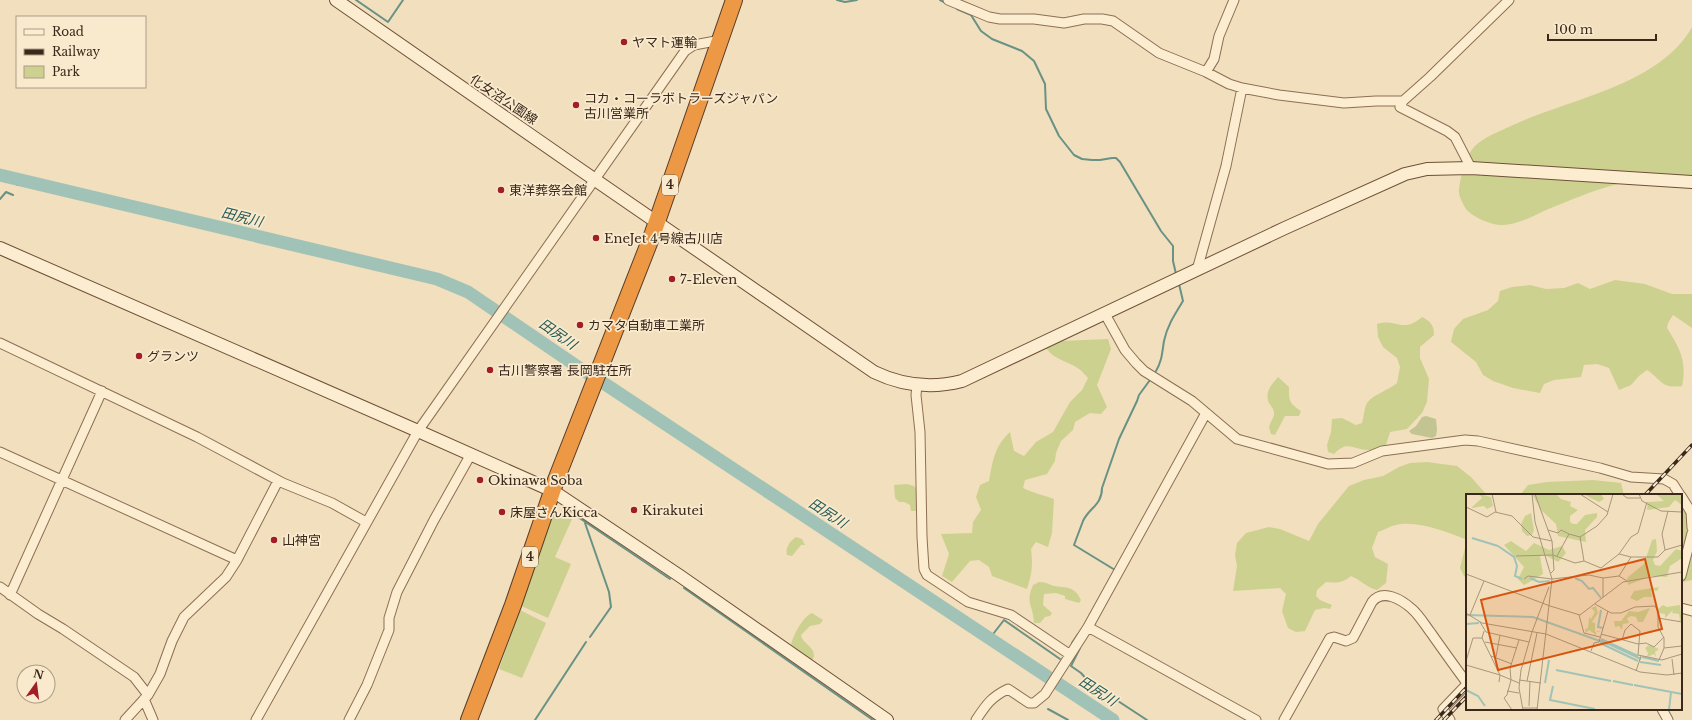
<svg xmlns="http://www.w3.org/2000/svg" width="1692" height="720" viewBox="0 0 1692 720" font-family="'Libre Baskerville','Noto Sans JP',serif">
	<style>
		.green { fill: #cdd190 }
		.cemetery { fill: #c2c591 }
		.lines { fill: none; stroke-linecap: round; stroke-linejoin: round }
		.stream { stroke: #689285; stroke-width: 2 }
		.river { stroke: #a1c3b7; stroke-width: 13 }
		.street-casing { stroke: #8c6f54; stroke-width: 11 }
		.secondary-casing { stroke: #6e5038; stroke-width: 14 }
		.highway-casing { stroke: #593d29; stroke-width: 18 }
		.street { stroke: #fcedd1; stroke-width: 9 }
		.secondary { stroke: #fcedd1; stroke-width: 12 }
		.highway { stroke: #ec9844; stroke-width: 16 }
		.rail-casing { stroke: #3a281b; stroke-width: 3.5 }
		.rail { stroke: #f9eace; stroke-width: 2; stroke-dasharray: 6; stroke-linecap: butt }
		.poi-dot { fill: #a11e27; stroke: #f9eace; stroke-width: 1.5 }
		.labels { text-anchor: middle; stroke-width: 3.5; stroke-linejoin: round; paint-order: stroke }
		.shield { fill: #f9eace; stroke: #736251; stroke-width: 1 }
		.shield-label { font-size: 12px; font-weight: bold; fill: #3a281b }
		.poi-label { font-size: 13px; fill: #3a281b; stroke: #f9eace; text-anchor: start }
		.street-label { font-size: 13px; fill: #3a281b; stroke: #f9eace }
		.water-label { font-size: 14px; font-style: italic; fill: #285b55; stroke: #f9eace }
		.inset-river { fill: none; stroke: #a1c3b7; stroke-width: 2 }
		.inset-road { fill: none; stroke: #a8967c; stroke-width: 1 }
		.view { fill: #d7540e; fill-opacity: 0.15; stroke: #d7540e; stroke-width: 2 }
		.inset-edge { fill: none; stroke: #3a281b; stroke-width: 2 }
	</style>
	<rect width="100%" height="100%" fill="#f2dfbd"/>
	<!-- green -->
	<path class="green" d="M1692,27v151c-26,1 -53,0 -78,7 -24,6 -45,16 -68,25 -13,6 -27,14 -42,15 -11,1 -32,-8 -38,-16 -3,-5 -8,-14 -7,-20 2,-14 5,-30 15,-42 9,-10 27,-16 39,-22 56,-26 147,-40 179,-98z
		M1615,280l30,4 27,10h20v34l-19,-13 -5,8 -1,5c13,20 20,34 15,58 -21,3 -20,-6 -35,-16l-8,6 -8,9 -12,5 -10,-22 -12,-4 -13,1 -3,12 -27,3 -10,4 -4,9 -27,-5 -20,-7 -10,-6 -7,-13 -25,-20 3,-13 9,-10 25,-9 10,-9 2,-10 12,-4 18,-2 16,4 18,-1 14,-5 12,6z
		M1422,317c9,5 12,8 12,18l-14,12v11l9,21 -2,23 -5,11 -15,16 -17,3 -4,13c-6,3 -12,5 -19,5 -15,-1 -20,-10 -33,4l-6,-2 -1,-7 4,-13 1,-13 10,-1 14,7 6,-2c2,-6 2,-15 5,-20 5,-8 22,-13 30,-20l3,-16 -3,-9 -14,-11 -5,-10 -1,-13c20,-6 25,10 45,-7z
		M1108,339l3,10 -14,36 10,22 -6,7 -11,-1 -15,9 -2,8 -12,11 -5,12 -1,8 -8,13 -22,6 -2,8c10,5 20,7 31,11l-2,34 -4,14 -12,-5 -5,7c2,15 1,25 -4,40l-35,-13 -3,-9 -10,-7 -9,1 -18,21 -10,-6 7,-22 -8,-20 31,-1 1,-11 8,-12 -5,-13 4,-12 9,-4c4,-21 5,-34 21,-49l4,19 10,5 12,-14 17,-10 17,-30 12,-12 6,-12c-3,-3 -6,-7 -9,-9 -11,-8 -25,-9 -33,-21l14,-7z
		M1278,377l11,10c0,14 0,16 12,24l-2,5h-14l-10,19 -4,-1 -2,-7c1,-4 4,-8 5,-12 1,-5 -3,-9 -5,-12 -5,-11 3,-19 9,-26z
		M1427,462l30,4 14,11 16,18h-20v82l-3,-1 -4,-8 7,-28c-20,-8 -51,-20 -71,-15 -6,1 -12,5 -18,7l-6,16 3,9 13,7 -2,19 -9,7c-10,-2 -16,-10 -26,-14 -8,7 -15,7 -25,6l-9,8 -1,6 4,4 12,5 -2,4 -6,-1 -9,2 -10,21 -9,1 -8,-4 -6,-17 4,-17 -6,-6 -47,3 4,-25 -2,-11 2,-12 9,-10 23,-6 11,2 29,12 9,-17 31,-38 15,-6 19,-4 16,-9 11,-4z
		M1593,480l28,3 3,12h-104l8,-10 19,-3z
		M907,484l7,2 3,4 -1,21h-5l-1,-6 -6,-3h-5l-4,-4 -1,-13z
		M571,509l1,10 -17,38 16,7 -23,54 -29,-13 35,-91z
		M1681,509l5,3 1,23 -4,10 -2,16z
		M796,537l6,2 3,6h-4l-9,11 -5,-1c-2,-7 3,-14 9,-18z
		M1692,545v35l-9,2z
		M1039,582c5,0 8,1 12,3 13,4 23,-1 30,15l-2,3 -14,-4v-3l-9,-3 -12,1 -1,11 9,8 -2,3 -5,1 -5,6h-6c-1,-19 -9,-19 -1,-38z
		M520,610l26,13 -24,55 -23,-9z
		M812,613l11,7 -3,4 -10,2 -9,9c1,9 17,13 12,24l-5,1 -17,-14c1,-9 12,-30 21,-33z"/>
	<!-- cemetery -->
	<path class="cemetery" d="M1426,416l10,3 1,11 -1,6 -4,2 -20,-4 -3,-3 7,-5 6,-9z"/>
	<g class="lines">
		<!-- stream -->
		<path class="stream" d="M356,0l32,22 15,-22
			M837,0l8,2 12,-2
			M940,0l6,3
			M957,9l14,6 10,16 11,8 30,12 12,10 11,23 1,25 13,27 15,19 8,4 10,1h8l12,-2h4l4,4 41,69 12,15v15l3,13
			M17,185l3,-5
			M0,199l6,-7 7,3
			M1156,371c6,-10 6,-18 8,-30 3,-15 11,-27 19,-40l-4,-17
			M575,515l95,64
			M585,523l24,69 2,15 -21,30
			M1115,570l-41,-25c3,-8 6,-16 9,-24 6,-13 19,-16 19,-33l17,-49 18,-38 2,-6 11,-15
			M684,588l189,132
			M990,638l14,-18 56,39
			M1072,643l6,-9
			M1079,647l1,1 -9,18 10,7 8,9 58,38
			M1048,709l20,11
			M535,720l51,-78"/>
		<!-- river -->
		<path class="river" d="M0,175l437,104 31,13 113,77 27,17 505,334"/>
		<defs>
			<path id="street" d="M948,0l41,17 11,2h34l30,4 20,-4h18l11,2 46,32 47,19 23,12 13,4 37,7 65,8 32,-2h27
				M1206,72l8,-13 5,-23 15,-36
				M1471,168l-16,-31 -8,-6 -47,-24 3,-6 27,-24 79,-77
				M1197,270l29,-104 16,-78
				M1105,314l20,36 11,13 8,8 48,30 45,38 91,25 25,-1 29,-12 83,-11 13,1 122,27 31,9 33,2 9,5 7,11
				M0,343l197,94 86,46 49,20 34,19
				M917,385l-1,10 4,37 2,105 2,32 3,6 41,27 43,13 58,39
				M0,452l237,108
				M1681,496l10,16 1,16
				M1681,576l11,-43
				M0,587l38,27 25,15 71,48 14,18
				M10,595l92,-204
				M1681,608l11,3
				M1088,627l168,93
				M144,699l9,21
				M1662,709l6,11
				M125,720l23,-25 12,-21 12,-33 12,-24 42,-40 11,-17 41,-79
				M256,720l162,-289 267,-380 9,-6 27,-5
				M349,720l18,-35 22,-55v-12l8,-26 37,-72 37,-66
				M976,720c10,-15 15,-23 32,-31l21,14h5l11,-9 43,-67 118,-214
				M1284,720l46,-82 4,-1 12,4 7,-3 19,-36c11,-14 30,-2 40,7 7,6 13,16 19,24 12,17 24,34 36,50
				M1450,720l-7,-11 24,-25"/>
			<path id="secondary" d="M336,0c179,125 358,248 538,372 29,14 57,17 88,9l323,-153 120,-54 22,-5 44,-1 221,14
				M0,248l418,183 135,60 127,85 207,144"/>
			<path id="highway" d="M469,720l44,-115 43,-125 97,-247 81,-233"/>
		</defs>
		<!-- street casing -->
		<use href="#street" class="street-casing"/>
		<!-- secondary casing -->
		<use href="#secondary" class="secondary-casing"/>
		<!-- highway casing -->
		<use href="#highway" class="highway-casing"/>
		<!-- street -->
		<use href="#street" class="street"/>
		<!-- secondary -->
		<use href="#secondary" class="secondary"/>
		<!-- highway -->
		<use href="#highway" class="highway"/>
		<defs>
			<path id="rail" d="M1645,495l47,-50
				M1436,720l31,-33
				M1444,720l23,-24"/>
		</defs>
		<!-- rail casing -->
		<use href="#rail" class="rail-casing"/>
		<!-- rail -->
		<use href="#rail" class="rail"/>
	</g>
	<!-- markers -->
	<g class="poi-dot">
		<circle cx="624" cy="42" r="4"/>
		<circle cx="576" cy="105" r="4"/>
		<circle cx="501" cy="190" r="4"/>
		<circle cx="596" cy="238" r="4"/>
		<circle cx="672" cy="279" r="4"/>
		<circle cx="580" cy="325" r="4"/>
		<circle cx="139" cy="356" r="4"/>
		<circle cx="490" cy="370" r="4"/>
		<circle cx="480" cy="480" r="4"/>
		<circle cx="634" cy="510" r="4"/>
		<circle cx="502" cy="512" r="4"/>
		<circle cx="274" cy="540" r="4"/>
	</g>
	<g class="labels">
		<!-- shield labels -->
		<g class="shield">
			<rect x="662" y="175" width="16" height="20" rx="3"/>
			<rect x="522" y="547" width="16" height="20" rx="3"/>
		</g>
		<g class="shield-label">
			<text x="670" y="189">4</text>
			<text x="530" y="561">4</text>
		</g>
		<!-- poi labels -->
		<g class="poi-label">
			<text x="632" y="47">ヤマト運輸</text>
			<text x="584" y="103">コカ・コーラボトラーズジャパン<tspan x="584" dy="15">古川営業所</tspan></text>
			<text x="509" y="195">東洋葬祭会館</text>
			<text x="604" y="243">EneJet 4号線古川店</text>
			<text x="680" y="284">7-Eleven</text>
			<text x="588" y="330">カマタ自動車工業所</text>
			<text x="147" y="361">グランツ</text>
			<text x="498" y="375">古川警察署 長岡駐在所</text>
			<text x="488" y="485">Okinawa Soba</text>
			<text x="642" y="515">Kirakutei</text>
			<text x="510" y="517">床屋さんKicca</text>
			<text x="282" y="545">山神宮</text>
		</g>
		<!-- street labels -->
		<g class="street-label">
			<text transform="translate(504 99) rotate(34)" y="5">化女沼公園線</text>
		</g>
		<!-- water labels -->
		<g class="water-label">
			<text transform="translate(242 217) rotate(14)" y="5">田尻川</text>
			<text transform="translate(558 334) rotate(35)" y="5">田尻川</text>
			<text transform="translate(828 513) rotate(33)" y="5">田尻川</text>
			<text transform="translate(1098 691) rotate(33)" y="5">田尻川</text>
		</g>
	</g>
	<!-- overview -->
	<g transform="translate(1466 494)">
		<rect width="216" height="216" fill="#f2dfbd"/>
		<path d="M13,0l12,3 2,9 -6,3 -3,-3 -13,2 11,-10zM66,0h24l5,5 10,3 -1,4 8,4 -8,6v6l3,2h4l8,-9 12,-2v4l-12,13 1,12 -28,-6 -2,-12 -15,-14zM117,0h18l3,5 -5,3zM190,0h26v11l-7,-5 -6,7 -22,3 1,-8 16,-1zM65,19l3,17 -2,5 -5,1 -5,-5 -1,-7 4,-8zM190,45l1,12 -4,9 2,5 5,1 16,-17 6,2v7l-12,8 -3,11 -16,-1 -23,9 -1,-7 17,-14 8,-24zM45,47l15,10 8,-8 15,7 13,-4 4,7 -8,9 -13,-7 -5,1 3,18 -19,11 -6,-6 6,-12 -20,-22zM193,93l-2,4 -6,-1 1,7h-8l-7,4 -7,-3 4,-7zM197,111l4,2 13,-2 2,16 -5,-1h3l-1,-6 -7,-1 1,-3 -8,8v-4l-6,-1 -1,-4zM130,112l2,7 -6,9 3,1v9l4,-1 1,1h-4v3l-7,-5 -3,3 -1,-4 3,-1 1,-11 2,2 4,-7 -4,-4zM184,114l-7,14h-5l-2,-5 -5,-1 -4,2 2,5 -6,1 -1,6 -3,-4 -4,1 -1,-6h7l8,-10 9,1zM183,151l10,4 -4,3 1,5 -2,-3 -7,3 1,-4 -3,-5z" fill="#cdd190"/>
		<path class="inset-river" d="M6,44l26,8M32,52l16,11 3,9 -2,10 7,3M64,84l9,4 11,-1M109,84l7,3 7,8 4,-1 8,10M135,116l-3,17 5,1M0,121l67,2 78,28 30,14M0,130l13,-1M135,145l37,17M134,149l38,18M176,163l17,4M174,168l21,3M90,176l55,11M147,187l20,4M79,189l4,-23M168,191l48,9M87,192l-3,14 45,9M0,196l12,6 7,10M203,216l2,-18"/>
		<path class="inset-road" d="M26,0l4,18M66,0l3,28 17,57 -15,131M69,0l17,47 2,29 -3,3M114,0l28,18M156,0l5,4h13M173,0l3,7 19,10 21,1M0,13l21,10 8,-5 17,4 21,21 19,4M82,36l10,3 3,-3 8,4M114,43l4,24M199,56l-3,-16 6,-23M153,60l12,-17 7,-4 9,-31M50,62l37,-1 22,8 9,-2 17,7 18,-14 12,3h27l7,-7 17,-5M91,62l12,-22 11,3 17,-11 10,-11 6,-21M0,80l84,32M137,84v19M58,85l4,-3 24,3M86,85l37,-4 14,3 16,-2M161,87l-8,-5 12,-19M129,110l16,9h10l14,-6 20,-1 3,5v16l6,11v10l-5,12M84,112l30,9 43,-33 59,-10M0,119l16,10 64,11 94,38 27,3 15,-2M4,121l14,-34M113,121l5,18 16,4M192,124l24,4M14,128l6,10 43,10M135,140l37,10 8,-1 8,4 10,-10M16,144l18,37 19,8M156,146l3,-10 6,-6 9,7 -2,24 24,5 20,-6M19,148l32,6M198,154l18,-2M125,157l3,-8 5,-1 9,-31M25,162l21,8M30,163l4,-22M206,165l2,16M0,167l7,-23h9l2,-7M0,171l34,10 -1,7M170,177l5,-15M53,186l22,3M61,187l10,-48M41,197l12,2M63,212l1,-25M57,214h15M46,216l-8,-12 3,-3 4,-15 -1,-12 9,-28M57,216l-4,-22 2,-18 11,-38 17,-45"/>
		<path class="view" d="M179,65l17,70 -164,41 -17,-70z"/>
		<rect width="216" height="216" class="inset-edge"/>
	</g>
	<!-- legend -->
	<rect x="16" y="16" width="130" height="72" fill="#f9eace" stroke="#ad9c86"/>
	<rect x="24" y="29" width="20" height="6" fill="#fcedd1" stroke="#ad9c86"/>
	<text x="52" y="36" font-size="12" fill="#3a281b">Road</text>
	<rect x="24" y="49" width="20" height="6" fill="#3a281b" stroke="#ad9c86"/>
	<text x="52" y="56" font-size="12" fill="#3a281b">Railway</text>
	<rect x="24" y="66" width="20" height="12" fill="#cdd190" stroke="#ad9c86"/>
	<text x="52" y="76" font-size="12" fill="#3a281b">Park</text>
	<!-- north arrow -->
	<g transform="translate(36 684) rotate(14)"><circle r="19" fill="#f9eace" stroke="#ad9c86"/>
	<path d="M0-3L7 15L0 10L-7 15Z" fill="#a11e27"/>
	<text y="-6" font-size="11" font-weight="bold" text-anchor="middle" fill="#3a281b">N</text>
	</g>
	<!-- scale -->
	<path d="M1548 34v6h108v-6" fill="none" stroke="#3a281b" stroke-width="2"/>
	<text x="1554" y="34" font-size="12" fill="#3a281b" stroke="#f9eace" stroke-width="3" paint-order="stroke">100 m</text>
</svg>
